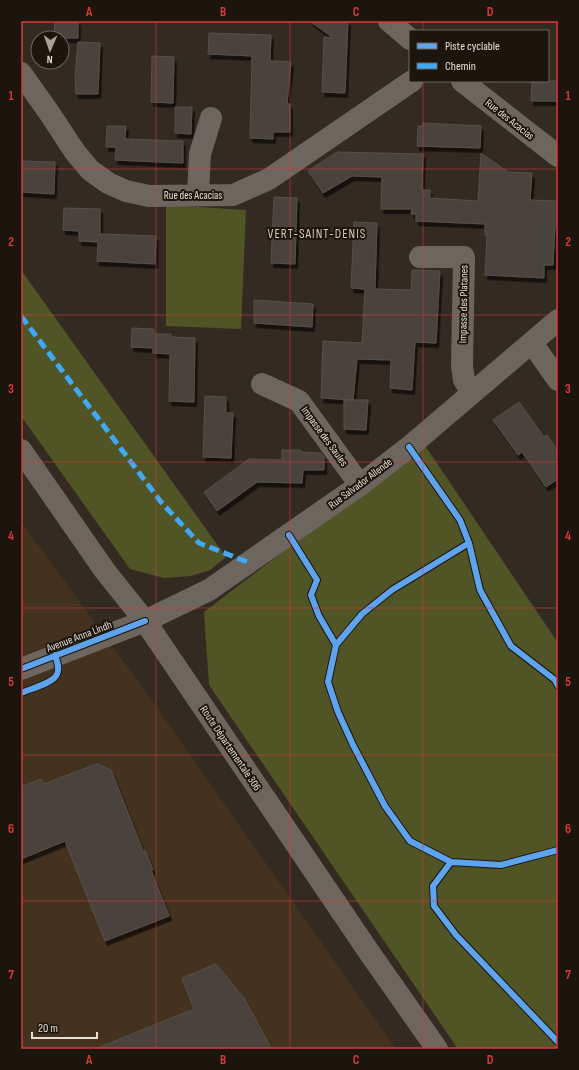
<svg xmlns="http://www.w3.org/2000/svg" width="579" height="1070" viewBox="0 0 579 1070" font-family="'Sofia Sans Condensed',sans-serif">
	<style>
		.built { fill: #43321f }
		.green { fill: #515526 }
		.building { fill: #49433c; stroke: #575049; filter: url(#shadow) }
		.lines { fill: none; stroke-linecap: round; stroke-linejoin: round }
		.minor { stroke: #6d665e; stroke-width: 22 }
		.major { stroke: #6e665e; stroke-width: 22 }
		.quiet { stroke: #3fa9f5; stroke-width: 5; stroke-dasharray: 10 5; stroke-linecap: butt }
		.cycleway-casing { stroke: #1b150e; stroke-width: 8 }
		.cycleway { stroke: #60a3ed; stroke-width: 6 }
		.grid { fill: none; stroke: #d83a39; stroke-width: 1; stroke-opacity: 0.55 }
		.labels { text-anchor: middle; stroke-width: 4; stroke-linejoin: round; paint-order: stroke }
		.street-label { font-size: 11px; fill: #e8dfd6; stroke: #1b150e }
		.quarter-label { font-size: 13px; letter-spacing: 1px; fill: #d7c6b3; stroke: #1b150e }
		.neatline { fill: none; stroke: #d83a39; stroke-width: 1.5 }
		.grid-label { font-size: 13px; text-anchor: middle; font-weight: bold; fill: #d83a39 }
	</style>
	<defs>
		<filter id="shadow"><feDropShadow dx="2.5" dy="4.5" stdDeviation="0" flood-color="#0009"/></filter>
	</defs>
	<rect width="100%" height="100%" fill="#332b22"/>
	<!-- built -->
	<path class="built" d="M21,522l120,163 255,364h-375z"/>
	<!-- green -->
	<path class="green" d="M166,205l80,5 -5,119 -75,-3z
		M21,270l205,287 -16,13 -19,6 -27,2 -34,-9 -109,-153z
		M424,444l134,199v406h-100l-249,-364 -5,-73z"/>
	<!-- building -->
	<path class="building" d="M55,21h23v17h-24z
		M310,21h38l-3,72 -23,-1 2,-55 9,1z
		M209,33l62,2 -1,26 21,1 -4,42h3v28h-17v7l-23,-1 2,-82 -44,-2z
		M78,42l22,1 -2,51h-22l-1,-17z
		M152,56l22,1 -1,46 -22,-1z
		M532,81h26v20h-27z
		M175,107h17l-1,27 -16,-1z
		M423,123l58,3 -1,22 -63,-2 1,-20h5z
		M107,126h19l-1,13 58,2v22l-68,-3 1,-13h-10z
		M337,152l86,2 -1,36h8v8l48,3 3,-48 27,19 24,1 -2,27 28,1v24h-3l-2,40h-9v13l-59,-3 2,-40h-2v-11l-69,-3v-7h-5l1,-5h-31l1,-32 -30,-1 -29,17 -15,-22z
		M21,161l34,1 -1,32 -33,-2z
		M274,197l23,1 -2,66 -24,-1z
		M64,208l36,1v25l56,2 -1,28 -58,-3 1,-19 -19,-1v-10l-16,-1z
		M354,222l23,1 -2,66 36,1 1,-20 28,1 -4,72 -21,-1 -3,48 -22,-2 1,-28 -34,-1 -4,41 -32,-2 2,-57 39,2 3,-54 -14,-1z
		M254,300l59,4 -1,23 -58,-4z
		M132,328l22,1v5h17v3l24,1 -1,64 -25,-1 1,-47 -17,-1v-5l-22,-1z
		M205,396l21,1v16h7l-2,45 -28,-1z
		M344,400h24l-2,30 -22,-1z
		M519,402l25,35 3,-2 11,16v28l-12,8 -24,-35 -4,3 -25,-35z
		M282,450h19l-1,2 21,1 3,4v13h-21l-1,13 -45,-1 -40,29 -13,-19 45,-33 33,1z
		M97,764l14,6 32,81 2,-1 8,20h-2l18,46 -64,25 -40,-100 -44,18v-72l20,-8 3,5z
		M216,964l28,34 28,51h-177l99,-40 -12,-31z"/>
	<g class="lines">
		<!-- minor -->
		<path class="minor" d="M389,21l21,18
			M21,73l29,41 25,38 15,18 18,13 18,8 23,5 84,-1 36,-16 143,-98
			M462,81l96,75
			M198,195l2,-41 11,-36
			M420,257h44l-2,109 2,14 8,12
			M532,343l26,37
			M262,384l37,17 61,84
			M145,621l64,-31 151,-105 49,-38 149,-127"/>
		<!-- major -->
		<path class="major" d="M21,450l84,121 40,50 226,334 66,94
			M21,669l124,-48"/>
		<!-- quiet -->
		<path class="quiet" d="M21,316l140,186 38,41 51,20"/>
		<defs>
			<path id="cycleway" d="M409,447l51,73 9,23 11,47 31,56 44,34 3,6
				M289,535l28,45 -6,15 8,21 17,29
				M469,543l-77,47 -30,24 -26,31 -8,37 10,30 15,33 32,61 25,35 41,21 50,3 57,-15
				M21,669l124,-48
				M21,693c9,-4 33,-10 36,-19 3,-6 0,-13 -2,-19
				M451,862l-18,24 1,20 22,29 102,107"/>
		</defs>
		<!-- cycleway casing -->
		<use href="#cycleway" class="cycleway-casing"/>
		<!-- cycleway -->
		<use href="#cycleway" class="cycleway"/>
	</g>
	<!-- grid -->
	<path class="grid" d="M156,21v1028M290,21v1028M423,21v10M423,81v968M21,169h537M21,315h537M21,462h537M21,608h537M21,755h537M21,901h537"/>
	<g class="labels">
		<!-- street labels -->
		<g class="street-label">
			<text transform="translate(510 119) rotate(38)" y="4">Rue des Acacias</text>
			<text x="193" y="199">Rue des Acacias</text>
			<text transform="translate(463 304) rotate(-89)" y="4">Impasse des Platanes</text>
			<text transform="translate(325 436) rotate(54)" y="4">Impasse des Saules</text>
			<text transform="translate(360 483) rotate(-37)" y="4">Rue Salvador Allende</text>
			<text transform="translate(79 636) rotate(-21)" y="4">Avenue Anna Lindh</text>
			<text transform="translate(231 748) rotate(56)" y="4">Route Départementale 306</text>
		</g>
		<!-- quarter labels -->
		<g class="quarter-label">
			<text x="317" y="238">VERT-SAINT-DENIS</text>
		</g>
	</g>
	<!-- border -->
	<rect width="579" height="1070" fill="none" stroke="#1b150e" stroke-width="44"/>
	<!-- legend -->
	<rect x="409" y="30" width="140" height="52" fill="#1b150e" stroke="#6d665e"/>
	<rect x="417" y="43" width="20" height="6" fill="#60a3ed" stroke="#6d665e"/>
	<text x="445" y="50" font-size="12" fill="#e8dfd6">Piste cyclable</text>
	<rect x="417" y="63" width="20" height="6" fill="#3fa9f5" stroke="#6d665e"/>
	<text x="445" y="70" font-size="12" fill="#e8dfd6">Chemin</text>
	<!-- north arrow -->
	<g transform="translate(50 50) rotate(182)"><circle r="19" fill="#1b150e" stroke="#6d665e"/>
	<path d="M0-3L7 15L0 10L-7 15Z" fill="#a9a097"/>
	<text y="-6" font-size="11" font-weight="bold" text-anchor="middle" fill="#e8dfd6">N</text>
	</g>
	<!-- scale -->
	<path d="M32 1032v6h65v-6" fill="none" stroke="#e8dfd6" stroke-width="2"/>
	<text x="38" y="1032" font-size="12" fill="#e8dfd6" stroke="#1b150e" stroke-width="3" paint-order="stroke">20 m</text>
	<rect x="22" y="22" width="535" height="1026" class="neatline"/>
	<g class="grid-label">
		<text x="89" y="16">A</text>
		<text x="223" y="16">B</text>
		<text x="356" y="16">C</text>
		<text x="490" y="16">D</text>
		<text x="11" y="100">1</text>
		<text x="568" y="100">1</text>
		<text x="11" y="246">2</text>
		<text x="568" y="246">2</text>
		<text x="11" y="393">3</text>
		<text x="568" y="393">3</text>
		<text x="11" y="540">4</text>
		<text x="568" y="540">4</text>
		<text x="11" y="686">5</text>
		<text x="568" y="686">5</text>
		<text x="11" y="833">6</text>
		<text x="568" y="833">6</text>
		<text x="11" y="979">7</text>
		<text x="568" y="979">7</text>
		<text x="89" y="1064">A</text>
		<text x="223" y="1064">B</text>
		<text x="356" y="1064">C</text>
		<text x="490" y="1064">D</text>
	</g>
</svg>
